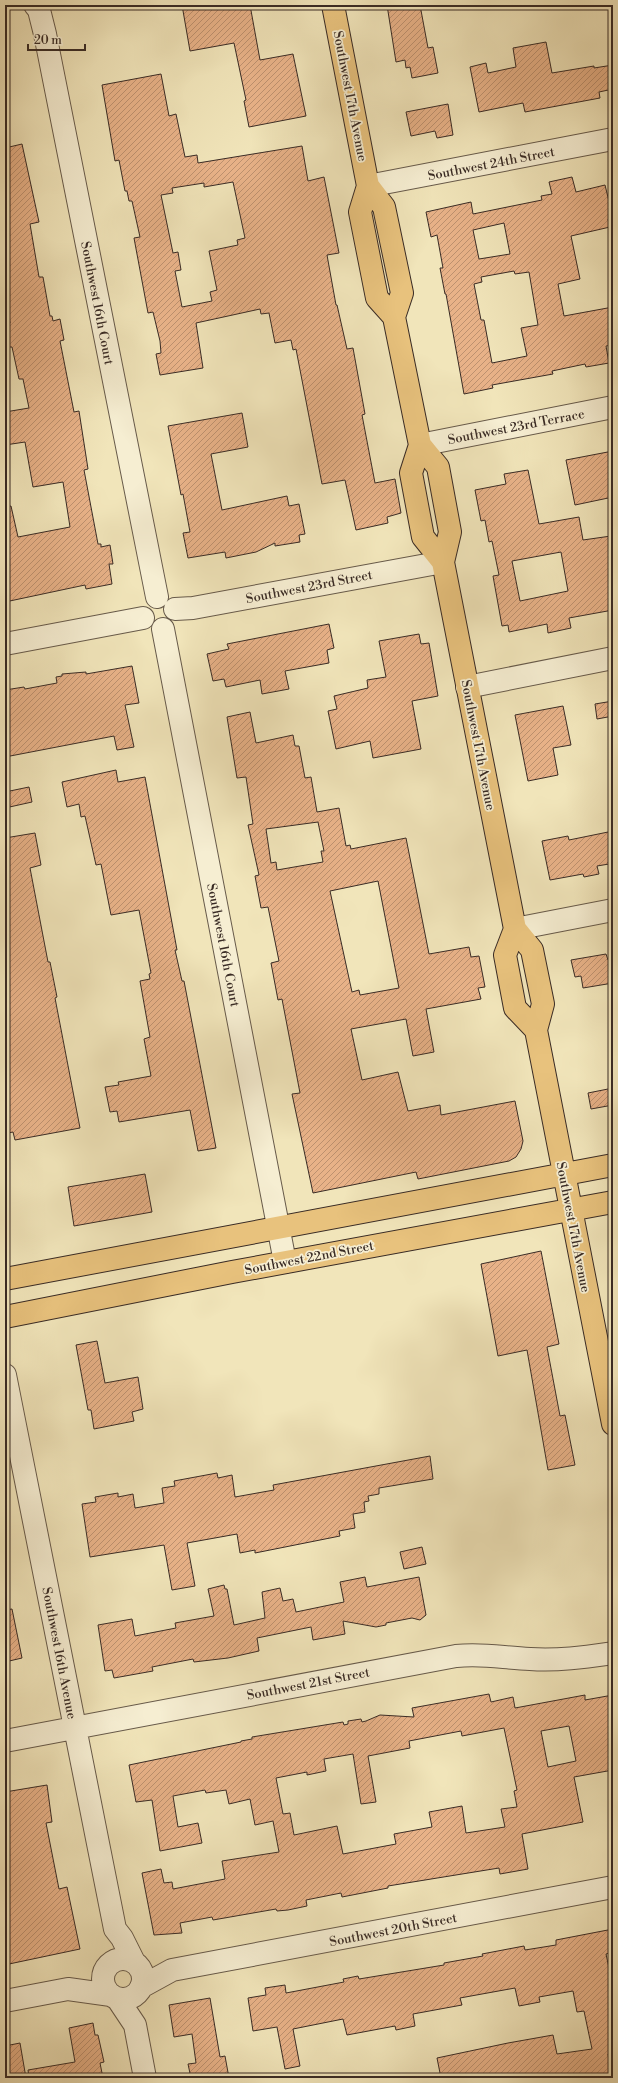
<svg xmlns="http://www.w3.org/2000/svg" width="618" height="2083" viewBox="0 0 618 2083" font-family="'Libre Bodoni',serif">
	<style>
		.building { fill: url(#building-hatch); stroke: #392b25; fill-rule: evenodd }
		.lines { fill: none; stroke-linecap: round; stroke-linejoin: round }
		.minor-casing { stroke: #675a4a; stroke-width: 24 }
		.major-casing { stroke: #392b25; stroke-width: 24 }
		.minor { stroke: #f6eed2; stroke-width: 22 }
		.major { stroke: #e8c27d; stroke-width: 22 }
		.labels { text-anchor: middle; stroke-width: 3.5; stroke-linejoin: round; paint-order: stroke }
		.street-label { font-size: 13px; fill: #392b25; stroke: #f6eed2 }
	</style>
	<defs>
		<pattern id="building-hatch" width="6" height="6" patternUnits="userSpaceOnUse"><rect width="6" height="6" fill="#e8b288"/><path d="M-1 1l2-2M0 6l6-6M5 7l2-2" fill="none" stroke="#bd916f"/></pattern>
	</defs>
	<rect width="100%" height="100%" fill="#f1e5ba"/>
	<filter id="stains"><feTurbulence type="fractalNoise" baseFrequency=".005" numOctaves="4"/><feColorMatrix values="0 0 0 0 .2 0 0 0 0 .09 0 0 0 0 .02 0 0 0 .5 -.17"/></filter>
	<radialGradient id="worn" r=".72"><stop offset=".6" stop-color="#630" stop-opacity="0"/><stop offset="1" stop-color="#630" stop-opacity=".3"/></radialGradient>
	<!-- building -->
	<path class="building" d="M182,5h68l10,55 33,-6 13,62 -57,11 -5,-26 2,-1 -12,-57 -44,8z
		M387,5h33l8,43 5,-1 5,26 -26,5 -2,-11 -4,1 -1,-8 -9,2z
		M546,42l6,31 42,-7v2l19,-3v24l-14,3 1,6 -75,14 -2,-9 -44,9 -9,-45 16,-4 2,10 28,-6 -3,-19z
		M161,74l8,42 7,-2 9,43 12,-2 1,8 104,-17 6,35 16,-4 15,76 -12,2 9,50h1l10,44 6,-1 12,66 -3,1 13,68 20,-4 6,34 -14,4 1,6 -32,7 -11,-50 -23,4 -26,-135 -3,1 -2,-10 -16,3 -6,-30 -8,1 -1,-5 -64,14 7,45 -43,7 -4,-21 5,-1 -1,-12 -7,-29 -5,1 -14,-75 6,-1 -8,-36h-3l-2,-10h-2l-6,-31 -4,1 -13,-76zM233,182l12,56 -8,2 1,5 -29,6 8,39 -7,2 2,9 -30,6 -7,-36 6,-1 -3,-18 -5,1 -12,-58 12,-2 -1,-5 32,-5v4z
		M448,104l5,31 -16,3 -2,-7 -24,5 -5,-24z
		M22,144l17,78 -9,2 9,53h4l7,39h2l1,5 7,-2 4,21 -4,1 14,71 5,-1 9,58 -4,1 14,74h3v3l9,-2 3,19h-4l3,20 -26,5 -1,-4 -80,17v-95l6,-1 7,31 52,-10 -7,-45 -30,5 -8,-45 -20,3v-33l24,-4 -6,-29h-4l-7,-32h-3l-4,-21v-2l5,-1 -5,-27v-148z
		M572,177l4,15 29,-7 8,33 -5,1 2,8 -39,9 9,43 -22,5 6,32 49,-9v38l-7,1 3,17 -23,4 -1,-3 -33,7 1,3 -61,11 1,3 -29,6 -18,-100h-1l-5,-26h3l-6,-33 -6,2 -5,-25 45,-10 2,12 69,-14 -1,-4 11,-2 -3,-12zM504,223l6,31 -31,5 -6,-29zM514,271l1,3 14,-2 9,53 -17,3 6,28 -35,7 -8,-43h-3l-7,-36 8,-2 -1,-5z
		M242,413l6,34 -37,7 11,56 65,-14 2,10 10,-2 6,30 -6,1 1,7 -25,4v-3l-19,9 -30,6 -1,-6 -37,6 -5,-25 7,-1 -7,-38 -2,1 -13,-69z
		M613,451v46l-38,8 -9,-45z
		M528,470l11,54 40,-7 4,23 28,-4 2,12v62l-44,8 2,10 -23,5 -1,-9 -38,8 -1,-7 -6,1 -9,-50 6,-1 -7,-34 -3,1 -4,-22 -4,1 -6,-31 31,-6 -2,-10zM561,552l7,39 -48,10 -8,-40z
		M329,624l5,24 -7,2 2,13 -44,8 4,18 -27,5 -2,-14 -34,7 -2,-8 -11,2 -6,-27 22,-5 -2,-5z
		M419,634l2,10 8,-1 9,53 -26,5 9,48 -48,9 -3,-17 -34,8 -8,-38 9,-2 -3,-13 34,-8 -1,-8 19,-3 -7,-36z
		M132,666l7,37 -14,2 9,42 -17,3 -3,-14 -109,21v-67l19,-3 1,2 32,-6 -1,-6 6,-1v-2l24,-2v2z
		M613,701v15l-16,3 -2,-15z
		M563,706l8,39 -18,3 5,27 -30,6 -13,-66z
		M250,712l6,31 37,-8 2,11h4l6,32 6,-1 6,35 22,-4 7,38 4,-1 1,4 55,-11 23,116 40,-7 2,10 8,-1 6,31 -7,1 3,11 -55,10 8,43 -21,4 -7,-37 -55,10 11,51 36,-8 10,39 32,-6 1,10 74,-14 8,40 -2,8 -5,8 -7,4 -91,18 -2,-7 -103,21 -21,-99 8,-1 -18,-94 -4,1 -7,-37 8,-2 -11,-54 -7,1 -6,-32 4,-1 -11,-50 5,-1 -7,-47 -9,1 -10,-61zM318,822l6,29h-3l2,11 -46,8 -1,-8 -5,1 -5,-34zM378,881l21,107 -39,7 -1,-5 -7,2 -22,-101z
		M116,770l2,12 27,-5 32,173h-2l7,31h2l32,167 -18,3 -8,-41 -71,12 -2,-11 -7,1 -5,-25 14,-2 -1,-3 33,-6 -7,-37 6,-2 -10,-56 10,-2 -1,-5 2,-1 -12,-63 -28,5 -10,-51 -5,1 -11,-49 -4,1 -2,-13 -12,3 -5,-25z
		M29,787l3,15 -27,6v-16z
		M613,831v30l-5,1 1,2 -12,2 2,8 -15,3 -1,-3 -33,6 -8,-39 26,-5 1,4z
		M35,833l6,32 -11,3 18,94h2l7,35 -2,1 25,130 -65,12 -2,-8 -5,1 -3,-14v-281z
		M606,954l2,6 5,-1v24l-30,5 -2,-12 -6,1 -4,-17z
		M613,1088v17l-22,4 -3,-16z
		M145,1174l7,38 -78,14 -6,-39z
		M541,1251l18,93 -12,3 13,69 5,-1 10,50 -27,5 -21,-120 -29,6 -17,-92z
		M97,1341l8,42 33,-6 5,32 -11,3 2,9 -40,8 -3,-19h-3l-12,-65z
		M430,1456l3,23 -54,9v6l-11,2 1,5 -5,1 1,10 -12,2 2,14 -16,3 1,5 -85,17v-3l-15,3 -3,-19 -50,9 8,43 -23,4 -8,-45 -74,12 -8,-53 14,-2 -1,-5 23,-4v4l15,-3 2,14 29,-5 -2,-15 13,-2 -1,-5 43,-8 1,5 14,-3 3,22 39,-7 -1,-5z
		M422,1547l4,17 -22,5 -4,-17z
		M365,1577l2,10 52,-10 7,38 -6,5 -8,-2 -26,5v2l-10,2 -33,-6 2,13 -32,6 -2,-13 -54,11 2,13 -31,7 -34,4 -1,-3 -41,8 1,4 -39,7 -2,-8 -7,1 -7,-46 34,-6 3,17 41,-8 -1,-5 39,-7 -6,-27 16,-4 1,4h2l7,36 31,-7 -3,-26 18,-4 3,13 10,-2 3,13 48,-10 -4,-20z
		M12,1609l10,49 -17,4v-52z
		M489,1694l2,8 22,-5 2,11 70,-13v5l28,-5v75l-39,7 9,45 -61,12 6,35 -28,5 -1,-6 -111,18v2l-46,9 -1,-4 -35,7 1,6 -19,4 -11,1 -1,-2 -63,11 -1,-3 -32,6 2,10 -28,2 -12,-62 19,-4 3,14 8,-1 1,7 52,-10 -3,-18 57,-9 -6,-31 -18,4 -5,-26 -21,5 -3,-14 -20,3 -1,-3 -32,6 5,31 20,-4 4,20 -42,8 -8,-51 -16,2 -7,-37 112,-23v-1l11,-2v-2l91,-15 1,3 4,-1v-3l13,-2 1,3 4,-1 14,-6 34,2 -2,-9zM569,1726l7,35 -28,6 -7,-36zM504,1728l13,62 -3,1 3,16 -16,2 4,18 -39,6 -4,-27 -33,6 3,15 -38,7 2,10 -53,10 -6,-28 -43,9 -4,-22 -7,1 -7,-36 31,-6v3l19,-4 -2,-12 29,-5 8,50 15,-2 -8,-46 42,-8 -1,-7 52,-10 1,5z
		M47,1785l5,37 -6,1 13,66 8,-2 13,62 -71,15 -4,-21v-151z
		M613,1929v23l-7,2 7,33v66l-5,1 4,24h-171l-4,-20 71,-15 45,-8 4,19 35,-5 -8,-38 -7,1 -4,-21 -34,6 1,5 -21,4 -4,-18 -55,10 2,7 -49,9 2,12 -19,4 -1,-4 -48,9 -4,-16 -50,10 7,37 -15,3 -8,-42 -24,4 -5,-33 18,-3 -1,-7 20,-3 1,8 58,-11 -1,-3 15,-3 1,3 85,-14v-2l39,-7 -1,-2 42,-8 1,4 31,-5v-5z
		M210,1998l10,59 5,-1 4,22h-38l-3,-14 8,-1 -4,-29 -18,3 -5,-32z
		M93,2023l2,12h3l6,27 -4,1 3,15h-74l-1,-8 47,-8 -6,-34z
		M20,2043l6,35h-21v-32z"/>
	<g class="lines">
		<defs>
			<path id="minor" d="M35,5l4,5 6,24 112,563
				M368,186l245,-47
				M420,445l193,-38
				M175,609l18,-1 250,-46
				M163,629l122,633
				M5,644l138,-26
				M467,687l146,-29
				M515,929l98,-19
				M5,1375l110,554 7,9 12,24
				M5,1741l451,-85c28,-3 47,2 74,3 28,2 55,-2 83,-6
				M103 1979a20 20 0 1 1 40 0a20 20 0 1 1-40 0Z
				M141,1987l31,-17 441,-83
				M117,1998l18,27 10,53
				M5,2001l63,-12 43,6"/>
			<path id="major" d="M333,5l35,181 16,21 18,86 -8,24 26,128 -9,28 12,64 20,25
				M368,186l-8,26 17,86 17,19
				M420,445l18,22 12,65 -7,30 72,367 17,21 11,54 -7,26 77,394
				M515,929l-10,26 10,53 21,22
				M5,1279l608,-114
				M5,1317l227,-45 381,-70"/>
		</defs>
		<!-- minor casing -->
		<use href="#minor" class="minor-casing"/>
		<!-- major casing -->
		<use href="#major" class="major-casing"/>
		<!-- minor -->
		<use href="#minor" class="minor"/>
		<!-- major -->
		<use href="#major" class="major"/>
	</g>
	<g class="labels">
		<!-- street labels -->
		<g class="street-label">
			<text transform="translate(351 96) rotate(79)" y="5">Southwest 17th Avenue</text>
			<text transform="translate(491 163) rotate(-11)" y="5">Southwest 24th Street</text>
			<text transform="translate(98 303) rotate(79)" y="5">Southwest 16th Court</text>
			<text transform="translate(516 426) rotate(-11)" y="5">Southwest 23rd Terrace</text>
			<text transform="translate(309 586) rotate(-11)" y="5">Southwest 23rd Street</text>
			<text transform="translate(479 745) rotate(79)" y="5">Southwest 17th Avenue</text>
			<text transform="translate(224 945) rotate(79)" y="5">Southwest 16th Court</text>
			<text transform="translate(574 1227) rotate(79)" y="5">Southwest 17th Avenue</text>
			<text transform="translate(309 1257) rotate(-11)" y="5">Southwest 22nd Street</text>
			<text transform="translate(60 1653) rotate(79)" y="5">Southwest 16th Avenue</text>
			<text transform="translate(308 1683) rotate(-11)" y="5">Southwest 21st Street</text>
			<text transform="translate(393 1929) rotate(-11)" y="5">Southwest 20th Street</text>
		</g>
	</g>
	<!-- margin -->
	<rect width="618" height="2083" fill="none" stroke="#f1e5ba" stroke-width="20"/>
	<rect x="6" y="6" width="606" height="2071" fill="none" stroke="#392b25" stroke-width="2"/>
	<rect x="10" y="10" width="598" height="2063" fill="none" stroke="#392b25"/>
	<!-- scale -->
	<path d="M28 44v6h57v-6" fill="none" stroke="#392b25" stroke-width="2"/>
	<text x="34" y="44" font-size="12" fill="#392b25" stroke="#f6eed2" stroke-width="3" paint-order="stroke">20 m</text>
	<rect width="100%" height="100%" filter="url(#stains)"/>
	<rect width="100%" height="100%" fill="url(#worn)"/>
</svg>
